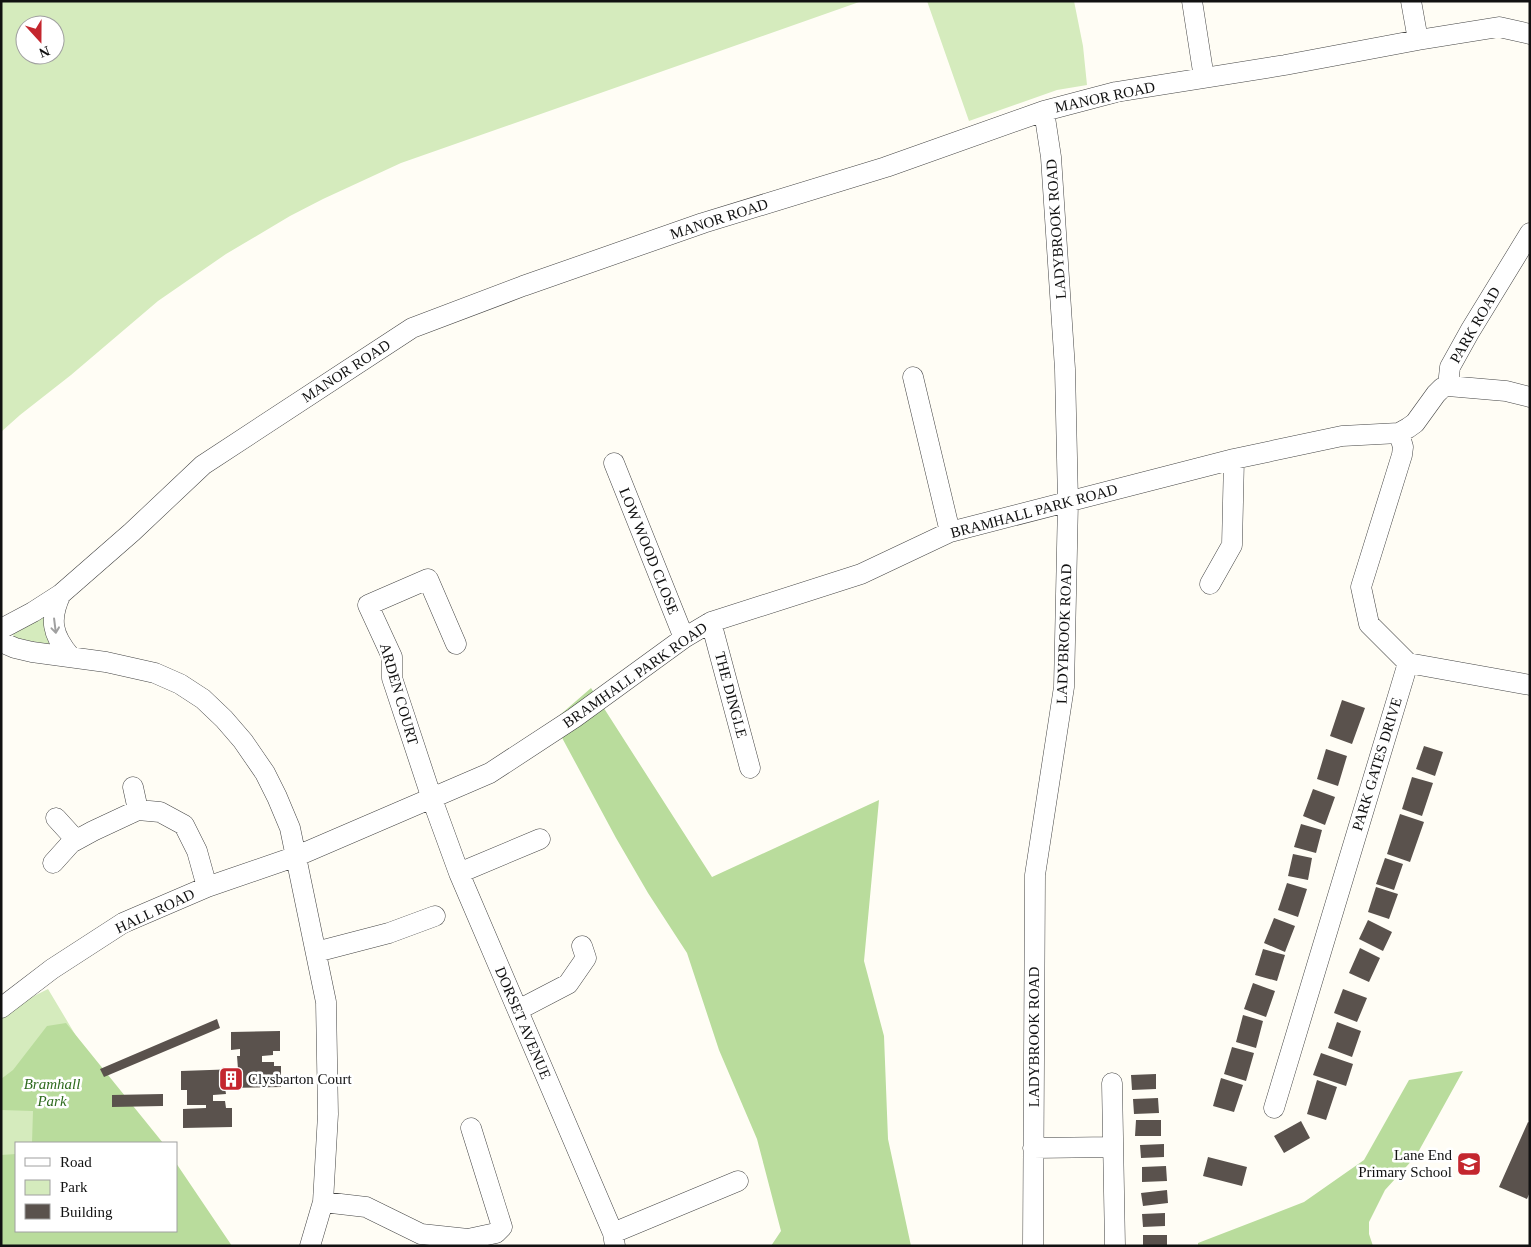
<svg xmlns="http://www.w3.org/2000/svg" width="1531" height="1247" viewBox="0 0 1531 1247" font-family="Georgia,serif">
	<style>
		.green { fill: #d5ebbd; fill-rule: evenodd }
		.forest { fill: #b9dc9c }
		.building { fill: #5a524d }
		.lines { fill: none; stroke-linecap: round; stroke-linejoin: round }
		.minor-casing { stroke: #444; stroke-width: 21 }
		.minor { stroke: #fff; stroke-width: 20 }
		.oneway { stroke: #a0a0a0 }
		.labels { text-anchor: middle; stroke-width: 5; stroke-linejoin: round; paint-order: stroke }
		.street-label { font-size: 15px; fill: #111; stroke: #fff }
		.poi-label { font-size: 15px; fill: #111; stroke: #fff; text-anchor: start }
		.park-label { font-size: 15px; font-style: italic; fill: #2f6b1f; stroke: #fff }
	</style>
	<rect width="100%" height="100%" fill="#fffdf5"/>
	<!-- green -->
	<path class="green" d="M1,1h861l-461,162 -78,36 -33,17 -64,38 -68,47 -87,74 -51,40 -19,17zM25,25h30v30h-30z
		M927,1h147l9,45 4,39 -30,5 -88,31z
		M46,614l6,31 -38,-7 -1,-4 2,-2z
		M48,989l92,154h-124v88h160l33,-2 -208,17v-231l13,-9z"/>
	<!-- forest -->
	<path class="forest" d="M591,688l121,189 167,-77 -15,161 20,75 4,103 23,107h-140l10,-15 -24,-92 -38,-89 -32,-97 -39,-60 -32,-55 -63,-117z
		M66,1023l97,120h-131l1,-32 -32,-1v-31l12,-9 34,-44z
		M1463,1071l-47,85 -31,34 -16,32v12l4,12h-175v-3l106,-41 60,-42 45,-80z
		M16,1154v77h160v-68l56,83h-231v-91z"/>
	<!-- building -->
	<path class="building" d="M1342,700l23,8 -13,36 -22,-8z
		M1424,746l19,6 -8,24 -19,-7z
		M1326,749l21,7 -9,30 -21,-7z
		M1412,777l21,6 -11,33 -20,-7z
		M1313,789l22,8 -10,28 -22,-9z
		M1400,814l24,8 -14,40 -23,-8z
		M1301,824l21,6 -6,23 -22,-6z
		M1293,854l19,4 -4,22 -20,-4z
		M1385,858l18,6 -9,26 -18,-6z
		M1287,883l20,6 -9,28 -20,-7z
		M1376,887l22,7 -9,25 -21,-7z
		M1274,918l21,8 -10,26 -21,-9z
		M1368,920l24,12 -9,19 -24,-12z
		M1360,948l20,10 -11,24 -20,-9z
		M1263,949l22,6 -8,26 -22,-6z
		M1253,983l22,8 -9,26 -22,-8z
		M1343,989l24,9 -10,24 -23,-9z
		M1243,1015l20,6 -7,27 -20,-6z
		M217,1019l3,9 -116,49 -4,-8z
		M1337,1022l24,9 -9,26 -24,-9z
		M280,1031v20h-7v4l-11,1v6h12v4h7v21l-56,1 1,6 -13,1v6h12l1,7h6v19l-49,1v-19l23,-1v-3h-19v-15h-6v-19l57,-2 -1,-13h3v-7l-9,1v-18z
		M1232,1047l22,6 -8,28 -22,-7z
		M1321,1053l32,11 -7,22 -33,-11z
		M1156,1074v15l-24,1 -1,-15z
		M1221,1078l22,7 -9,27 -21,-6z
		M1317,1080l20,7 -11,33 -19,-6z
		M163,1094v12l-51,1v-12z
		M1158,1098l1,15 -25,1 -1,-15z
		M1136,1120h25v16h-26z
		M1301,1121l9,17 -26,15 -10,-17z
		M1528,1122l2,1v69l-3,7 -28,-12z
		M1164,1144v13l-23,1 -1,-13z
		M1208,1157l39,10 -5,19 -39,-10z
		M1166,1166l1,15 -25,1v-15z
		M1167,1190l1,13 -25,3 -2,-13z
		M1165,1213v13l-22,1 -1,-13z
		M1143,1235h24v11h-24z"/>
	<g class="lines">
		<defs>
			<path id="minor" d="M1192,1l12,77
				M1411,1l7,39
				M913,377l37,155
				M1448,386l2,-19 20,-36 60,-98
				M614,463l70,175
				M1210,584l22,-39 2,-86
				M61,594c-12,25 -9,41 9,62
				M711,622l39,146
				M1,629l32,-17 28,-18 71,-62 71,-67 209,-137 111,-42 180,-63 183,-56 158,-56 72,-19 169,-27 133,-25 81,-13 31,7
				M1,642l14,6 17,4 74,10 49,11 25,11 23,15 21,20 19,22 22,32 12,24 13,31 36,174 2,112 -5,88 -13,44
				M456,644l-28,-65 -60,26 24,52v21l40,121 27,74 154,360 2,13
				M1408,663l122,22
				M133,787l5,23
				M56,818l20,22
				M53,863l18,-20 22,-12 45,-21 22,2 24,13 13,26 10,36
				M459,873l81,-34
				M316,952l73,-19 46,-17
				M1,1008l51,-39 71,-46 84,-36 90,-31 193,-83 84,-55 110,-80 27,-16 150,-48 89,-42 284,-73 108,-23 57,-3 9,-5 7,-5 21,-29 6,-6 6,-2 58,5 24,6
				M518,1010l50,-26 18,-26 -4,-12
				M1112,1083l3,163
				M1274,1108l134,-445 -39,-39 -8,-37 41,-132 1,-8 -4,-14
				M1033,1148l80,-1
				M323,1202l43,5 55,27 47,5 28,-6 6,-6 -31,-99
				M613,1233l125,-52
				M1033,1246l2,-371 29,-188 4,-185 -3,-133 -14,-212 -7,-46"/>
		</defs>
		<!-- minor casing -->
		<use href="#minor" class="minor-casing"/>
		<!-- minor -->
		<use href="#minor" class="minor"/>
	</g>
	<!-- one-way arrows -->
	<defs><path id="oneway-shaft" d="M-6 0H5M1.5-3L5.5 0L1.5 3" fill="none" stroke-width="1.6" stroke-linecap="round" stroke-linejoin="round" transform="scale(1.25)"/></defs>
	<use class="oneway" href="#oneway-shaft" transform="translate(55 626) rotate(83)"/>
	<!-- icons -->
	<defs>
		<symbol id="building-square" viewBox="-11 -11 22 22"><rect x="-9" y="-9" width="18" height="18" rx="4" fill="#c4262e" stroke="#fff"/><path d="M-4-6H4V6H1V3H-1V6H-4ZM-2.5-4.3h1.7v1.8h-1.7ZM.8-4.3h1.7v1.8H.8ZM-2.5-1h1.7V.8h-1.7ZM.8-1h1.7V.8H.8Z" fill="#fff"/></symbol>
		<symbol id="school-square" viewBox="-11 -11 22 22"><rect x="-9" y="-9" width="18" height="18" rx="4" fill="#c4262e" stroke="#fff"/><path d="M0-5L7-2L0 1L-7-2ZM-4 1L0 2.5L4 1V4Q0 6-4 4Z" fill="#fff"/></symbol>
	</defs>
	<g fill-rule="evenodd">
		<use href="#building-square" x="217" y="1065" width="28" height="28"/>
		<use href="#school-square" x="1455" y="1150" width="28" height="28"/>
	</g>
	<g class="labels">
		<!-- street labels -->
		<g class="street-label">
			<text transform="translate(1105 97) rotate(-12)" y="5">MANOR ROAD</text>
			<text transform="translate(719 219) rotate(-18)" y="5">MANOR ROAD</text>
			<text transform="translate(1056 229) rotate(-94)" y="5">LADYBROOK ROAD</text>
			<text transform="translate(1475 325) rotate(-60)" y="5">PARK ROAD</text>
			<text transform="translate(346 371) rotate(-33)" y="5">MANOR ROAD</text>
			<text transform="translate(1034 511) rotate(-15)" y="5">BRAMHALL PARK ROAD</text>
			<text transform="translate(649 551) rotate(68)" y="5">LOW WOOD CLOSE</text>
			<text transform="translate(1064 634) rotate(-88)" y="5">LADYBROOK ROAD</text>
			<text transform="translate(635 675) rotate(-35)" y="5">BRAMHALL PARK ROAD</text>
			<text transform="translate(399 694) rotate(74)" y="5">ARDEN COURT</text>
			<text transform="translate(731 695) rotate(75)" y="5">THE DINGLE</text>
			<text transform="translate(1377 764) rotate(-73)" y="5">PARK GATES DRIVE</text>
			<text transform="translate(155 911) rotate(-25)" y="5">HALL ROAD</text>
			<text transform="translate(523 1023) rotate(67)" y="5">DORSET AVENUE</text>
			<text transform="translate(1034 1037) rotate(-90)" y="5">LADYBROOK ROAD</text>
		</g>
		<!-- poi labels -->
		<g class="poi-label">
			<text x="248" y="1084">Clysbarton Court</text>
			<text x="1452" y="1160" text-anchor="end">Lane End<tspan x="1452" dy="17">Primary School</tspan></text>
		</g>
		<!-- park labels -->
		<g class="park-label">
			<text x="52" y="1089">Bramhall<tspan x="52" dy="17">Park</tspan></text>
		</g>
	</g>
	<!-- border -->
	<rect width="1531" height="1247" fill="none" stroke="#111111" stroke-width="5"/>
	<!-- legend -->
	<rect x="15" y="1142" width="162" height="90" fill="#ffffff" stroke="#a0a0a0"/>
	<rect x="25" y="1158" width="25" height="8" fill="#ffffff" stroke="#a0a0a0"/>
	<text x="60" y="1167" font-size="15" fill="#111111">Road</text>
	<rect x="25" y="1180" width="25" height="15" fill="#d5ebbd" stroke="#a0a0a0"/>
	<text x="60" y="1192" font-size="15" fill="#111111">Park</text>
	<rect x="25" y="1204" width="25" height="15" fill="#5a524d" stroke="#a0a0a0"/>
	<text x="60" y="1217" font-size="15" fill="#111111">Building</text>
	<!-- north arrow -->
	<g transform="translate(40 40) rotate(159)"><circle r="24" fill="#ffffff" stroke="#a0a0a0"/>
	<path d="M0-4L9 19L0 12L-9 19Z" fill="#c4262e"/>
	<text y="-8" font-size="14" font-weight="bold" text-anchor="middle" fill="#111111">N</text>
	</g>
</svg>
